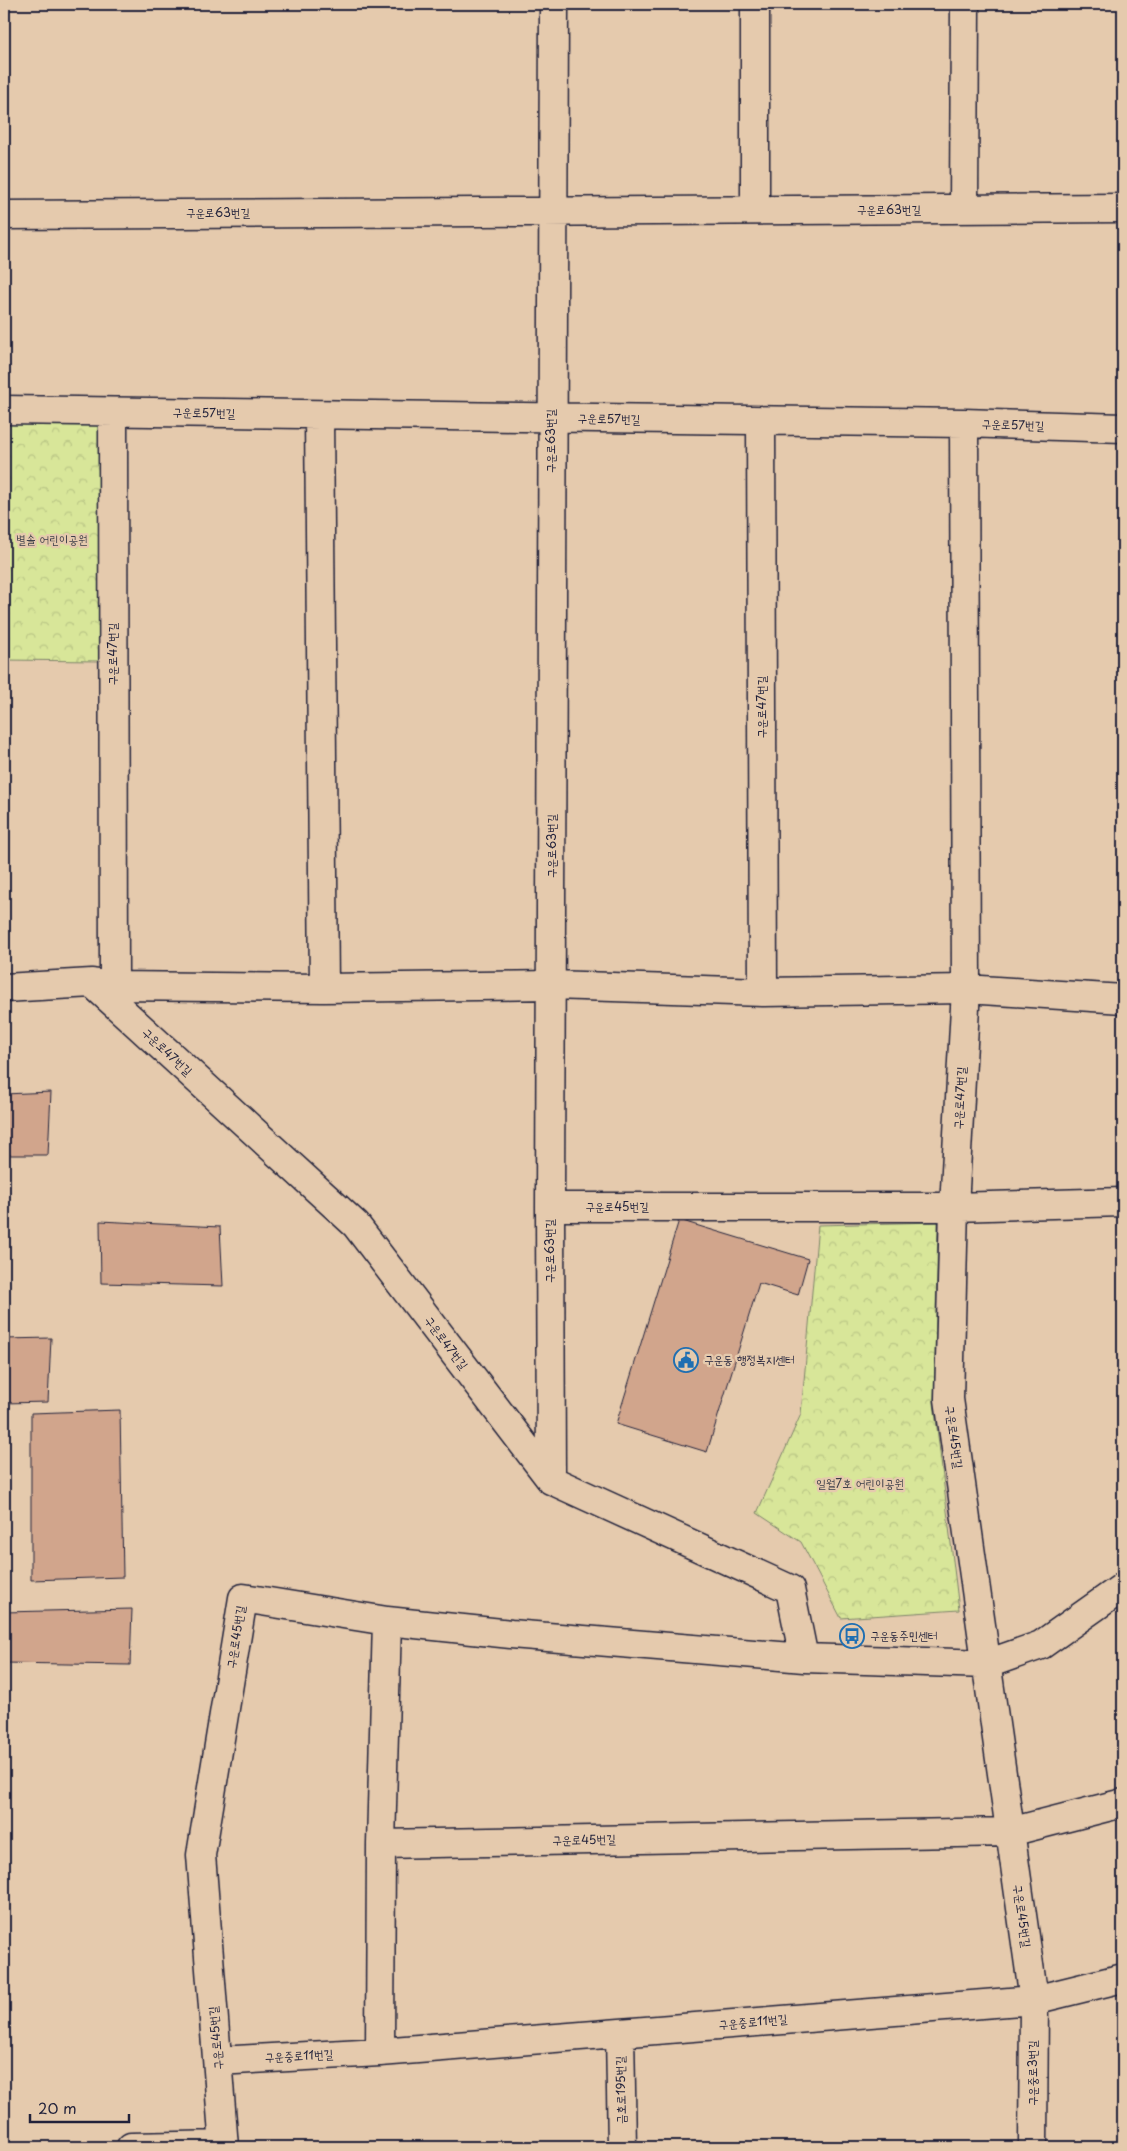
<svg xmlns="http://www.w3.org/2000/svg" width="1127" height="2151" viewBox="0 0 1127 2151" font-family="'Playpen Sans','Poor Story',sans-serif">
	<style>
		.forest { fill: url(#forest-crowns); stroke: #7d846a }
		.building { fill: #d1a58c; stroke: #22223b }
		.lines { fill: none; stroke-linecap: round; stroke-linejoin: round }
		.minor-casing { stroke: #22223b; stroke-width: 31 }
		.minor { stroke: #e5caad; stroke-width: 28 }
		.labels { text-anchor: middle; stroke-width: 4.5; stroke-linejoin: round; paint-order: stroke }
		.street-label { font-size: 12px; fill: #22223b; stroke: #e5caad }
		.park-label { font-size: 12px; fill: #3d3f49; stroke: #e5caad }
		.poi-label { font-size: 12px; fill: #22223b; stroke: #e5caad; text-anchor: start }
	</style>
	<defs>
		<pattern id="forest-crowns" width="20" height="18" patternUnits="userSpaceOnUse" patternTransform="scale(1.25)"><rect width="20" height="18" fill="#d8e699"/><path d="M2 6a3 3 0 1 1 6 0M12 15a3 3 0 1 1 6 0" fill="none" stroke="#b9c585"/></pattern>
	</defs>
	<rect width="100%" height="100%" fill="#e5caad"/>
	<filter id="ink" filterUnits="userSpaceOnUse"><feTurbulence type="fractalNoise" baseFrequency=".02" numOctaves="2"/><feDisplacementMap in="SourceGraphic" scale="10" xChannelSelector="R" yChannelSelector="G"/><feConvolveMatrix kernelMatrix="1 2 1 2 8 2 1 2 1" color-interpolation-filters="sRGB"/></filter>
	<g filter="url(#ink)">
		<!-- forest -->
		<path class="forest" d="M4,420l98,1 -2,240 -96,-1z
			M938,1222l-4,181 25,207 -118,8 -40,-76 -44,-29 44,-99 17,-189z"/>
		<!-- building -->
		<path class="building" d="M51,1092l-3,63h-44v-61z
			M679,1220l129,39 -10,36 -39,-12 -52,169 -91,-28z
			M100,1221l120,6 3,59 -122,-3z
			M51,1338l-3,64 -44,1v-64z
			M120,1410l3,167 -92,3v-167z
			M132,1609l-2,56 -126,-2v-51z"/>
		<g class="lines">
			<defs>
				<path id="minor" d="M964,209l1,-205
					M755,210v-206
					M4,215l1119,-7
					M4,410l960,13 159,5
					M113,412l1,574
					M319,415l5,573
					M761,422l2,570
					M964,423l2,566 -12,218 -5,192 85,601 -1,147
					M92,983l264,242 195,255 239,109 14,69
					M4,988l88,-5 22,3 210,2 228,-3 211,7 203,-3 157,10
					M550,1207h404l169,-5
					M551,1480l-1,-273 4,-1203
					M381,1844l629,-12 113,-29
					M620,2033l2,114
					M380,2052l1,-208 6,-223
					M218,2061l162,-9 654,-52 89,-22
					M131,2147l93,-2
					M224,2147l-23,-292 42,-257 144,23 124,13 293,24 183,6 54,-19 82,-58"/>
			</defs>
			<!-- minor casing -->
			<use href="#minor" class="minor-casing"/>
			<!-- minor -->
			<use href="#minor" class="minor"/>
		</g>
	</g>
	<!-- icons -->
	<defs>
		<symbol id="civic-ring" viewBox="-11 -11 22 22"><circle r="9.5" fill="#e5caad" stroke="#1f6fb2" stroke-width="1.5"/><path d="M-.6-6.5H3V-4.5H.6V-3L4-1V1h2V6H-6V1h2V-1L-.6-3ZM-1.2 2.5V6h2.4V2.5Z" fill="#1f6fb2"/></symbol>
		<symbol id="bus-ring" viewBox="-11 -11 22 22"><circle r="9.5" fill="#e5caad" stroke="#1f6fb2" stroke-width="1.5"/><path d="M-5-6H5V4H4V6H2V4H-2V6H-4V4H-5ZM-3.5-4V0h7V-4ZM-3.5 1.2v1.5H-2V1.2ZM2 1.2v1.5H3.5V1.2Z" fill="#1f6fb2"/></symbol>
	</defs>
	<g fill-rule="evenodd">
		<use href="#civic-ring" x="672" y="1346" width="28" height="28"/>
		<use href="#bus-ring" x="838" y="1622" width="28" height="28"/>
	</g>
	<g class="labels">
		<!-- street labels -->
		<g class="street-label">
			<text x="889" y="214">구운로63번길</text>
			<text x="218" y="217">구운로63번길</text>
			<text transform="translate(204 413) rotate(1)" y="4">구운로57번길</text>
			<text transform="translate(609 419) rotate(1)" y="4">구운로57번길</text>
			<text transform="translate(1013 425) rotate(2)" y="4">구운로57번길</text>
			<text transform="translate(551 441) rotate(-90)" y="4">구운로63번길</text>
			<text transform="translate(113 654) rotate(-90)" y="4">구운로47번길</text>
			<text transform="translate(762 707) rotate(-90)" y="4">구운로47번길</text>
			<text transform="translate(552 846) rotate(-90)" y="4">구운로63번길</text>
			<text transform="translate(167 1052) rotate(43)" y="4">구운로47번길</text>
			<text transform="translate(960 1098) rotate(-87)" y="4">구운로47번길</text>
			<text x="617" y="1211">구운로45번길</text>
			<text transform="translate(550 1251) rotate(-90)" y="4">구운로63번길</text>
			<text transform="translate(446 1343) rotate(53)" y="4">구운로47번길</text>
			<text transform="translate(954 1437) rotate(82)" y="4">구운로45번길</text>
			<text transform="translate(236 1637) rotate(-81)" y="4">구운로45번길</text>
			<text transform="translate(584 1840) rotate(-1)" y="4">구운로45번길</text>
			<text transform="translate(1022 1916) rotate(82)" y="4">구운로45번길</text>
			<text transform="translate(753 2022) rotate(-5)" y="4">구운중로11번길</text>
			<text transform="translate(216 2038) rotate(-95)" y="4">구운로45번길</text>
			<text transform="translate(299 2056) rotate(-3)" y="4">구운중로11번길</text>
			<text transform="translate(1033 2073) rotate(-90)" y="4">구운중로3번길</text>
			<text transform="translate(621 2090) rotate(-91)" y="4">금호로195번길</text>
		</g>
		<!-- park labels -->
		<g class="park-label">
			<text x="52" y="544">별솔 어린이공원</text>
			<text x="860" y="1488">일월7호 어린이공원</text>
		</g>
		<!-- poi labels -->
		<g class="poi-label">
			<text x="704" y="1364">구운동 행정복지센터</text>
			<text x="870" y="1640">구운동주민센터</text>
		</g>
	</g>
	<!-- margin -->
	<rect width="1127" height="2151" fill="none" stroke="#e5caad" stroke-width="20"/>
	<rect x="10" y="10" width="1107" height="2131" fill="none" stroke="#22223b" stroke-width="2" filter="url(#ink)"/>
	<!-- scale -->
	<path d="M30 2114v8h99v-8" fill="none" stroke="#22223b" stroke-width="2.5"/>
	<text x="38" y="2114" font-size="15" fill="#22223b" stroke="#e5caad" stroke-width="4" paint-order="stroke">20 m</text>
</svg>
